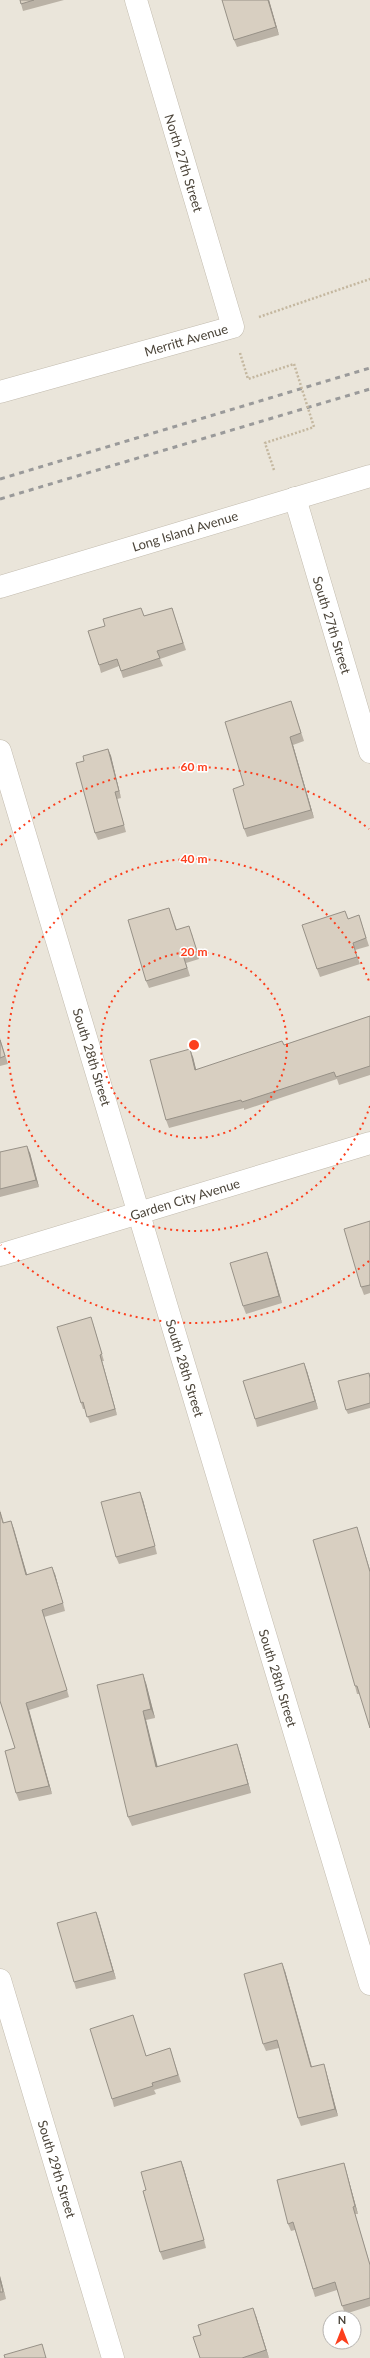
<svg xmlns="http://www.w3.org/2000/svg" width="370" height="2358" viewBox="0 0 370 2358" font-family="Lato,sans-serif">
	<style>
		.residential { fill: #eae5da; fill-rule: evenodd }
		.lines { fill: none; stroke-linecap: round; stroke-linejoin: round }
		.minor-casing { stroke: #c2bbae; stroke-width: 23 }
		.tertiary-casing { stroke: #c2bbae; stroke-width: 23 }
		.path { stroke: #c4b79f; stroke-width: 2.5; stroke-dasharray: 2 2; stroke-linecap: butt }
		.minor { stroke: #fff; stroke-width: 22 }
		.tertiary { stroke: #fff; stroke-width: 22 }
		.rail { stroke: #9a9a9a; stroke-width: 3; stroke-dasharray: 5 5; stroke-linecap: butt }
		.path-bridge { stroke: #c4b79f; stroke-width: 2.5; stroke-dasharray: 2 2; stroke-linecap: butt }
		.wall { fill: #bab2a6 }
		.shaded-wall { fill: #979187 }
		.building { fill: #d8cfc1; stroke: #979187 }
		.ring { fill: none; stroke: #fc3f1d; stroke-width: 2; stroke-dasharray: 2 4 }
		.labels { text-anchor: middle; stroke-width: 3; stroke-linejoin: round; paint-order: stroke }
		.street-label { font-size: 13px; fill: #4b4439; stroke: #fff }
		.centre { fill: #fc3f1d; stroke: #fff; stroke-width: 2 }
		.ring-label { font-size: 12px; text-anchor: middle; font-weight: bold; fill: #fc3f1d; stroke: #fff; stroke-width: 3; stroke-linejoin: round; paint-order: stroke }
	</style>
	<rect width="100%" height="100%" fill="#f6f3ec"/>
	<!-- residential -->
	<path class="residential" d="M0,0h370v2358h-370zM330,2318h24v24h-24z"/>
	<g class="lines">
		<defs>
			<path id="minor" d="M0,392l233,-65 -97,-327
				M295,498l75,254
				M0,751l370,1233
				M0,1255l370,-112
				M0,1980l113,378"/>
			<path id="tertiary" d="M0,587l370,-111"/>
		</defs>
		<!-- minor casing -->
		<use href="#minor" class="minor-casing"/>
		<!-- tertiary casing -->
		<use href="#tertiary" class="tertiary-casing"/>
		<!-- path -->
		<path class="path" d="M259,317l111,-38
			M240,353l8,26 46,-15
			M274,470l-9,-27 49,-16"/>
		<!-- minor -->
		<use href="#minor" class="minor"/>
		<!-- tertiary -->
		<use href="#tertiary" class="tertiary"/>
		<!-- rail -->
		<path class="rail" d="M0,479l370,-111
			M0,499l370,-110"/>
		<!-- path-bridge -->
		<path class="path-bridge" d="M294,364l20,63"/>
	</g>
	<!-- wall -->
	<path class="wall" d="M20,0h44l-41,11z
		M269,0l10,35 -42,12 -3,-7z
		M172,608l14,42 -26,9 3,7 -40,12 -4,-12 -18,7 -2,-8 45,-49z
		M291,701l13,40 -11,4 21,73 -67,19 -3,-8v-44z
		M108,749l3,7 10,42 -4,1 9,33 -28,8 -3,-7 -11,-72z
		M169,908l8,22 15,4 7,25 -13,4 4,13 -41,12 -3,-7z
		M359,915l10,31 -14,4 5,14 -40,13 -3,-8 31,-50z
		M370,1016v59l-31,10 -2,-6 -93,31v-2l-75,20 -3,-8 27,-63 3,13 88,-25z
		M0,1038l8,26 -8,2z
		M0,1152l30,1 9,34 -39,10z
		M370,1221v72l-6,2 -3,-8z
		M267,1252l15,51 -36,11 -3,-8z
		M93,1323l11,38h-2l15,54 -27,8 -5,-14h-2l-2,-6z
		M307,1371l11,38 -61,18 -2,-8z
		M369,1373l1,4v31l-22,6 -2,-4z
		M143,1500l14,54 -38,10 -3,-7z
		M0,1510l4,13 7,-2 16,53h28l10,37 -21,6 25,80 -40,13 23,84 -33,7 -3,-8 -1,-45 -15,-47z
		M360,1535l-1,159h-2l-2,-8z
		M146,1683l9,35 -9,2 11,47 83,-14 11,40 -119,33 -4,-9z
		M96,1912l20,67 -40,10 -2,-7z
		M285,1971l27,96 14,4 12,45 -37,10 -3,-8 -19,-70 -13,3 -3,-7z
		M133,2015l13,41 24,-8 11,34 -27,8 2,4 -42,13 -2,-8z
		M181,2161l3,8 22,79 -43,12 -3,-8 -14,-62z
		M344,2163l2,7 12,44h-3l15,50v42l-25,8 -8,-24 -22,7 -20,-67 -4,1 -3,-7z
		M0,2276l6,23 -6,2z
		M256,2316l13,42h-69l1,-23z"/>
	<!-- shaded-wall -->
	<path class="shaded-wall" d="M268,0h1l10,35 -3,-8z
		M290,737l3,8 21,73 -3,-8z
		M108,749l3,7 10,42 -2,-7z
		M190,1049l3,8 5,20 -3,-7z
		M27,1146l3,7 9,34 -3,-7z
		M267,1252l3,8 12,43 -3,-7z
		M100,1355l2,6 15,54 -2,-6z
		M304,1363l3,8 11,38 -3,-8z
		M140,1492l3,8 14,54 -2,-8z
		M11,1521l3,8 15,53 -3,-7z
		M357,1527l13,43v2z
		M52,1567l3,7 10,37 -2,-8z
		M42,1610l2,7 25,80 -2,-7z
		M143,1674l3,9 9,35 -4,-9z
		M26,1703l3,7 23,84 -3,-8z
		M143,1711l3,9 14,56 -4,-9z
		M237,1744l3,9 11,40 -3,-9z
		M96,1912l3,8 17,59 -3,-8z
		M282,1963l3,8 29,104 -3,-8z
		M324,2064l2,7 12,45 -3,-7z
		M181,2161l3,8 22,79 -2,-8z
		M344,2163l2,7 12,44 -3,-8z
		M0,2276l6,23 -6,-20z
		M253,2308l3,8 13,42 -3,-8z"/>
	<!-- building -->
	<path class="building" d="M20,0h14l-13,4z
		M222,0h46l8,27 -42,13z
		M141,608l3,8 28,-8 11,35 -26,8 3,7 -39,13 -4,-12 -18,6 -11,-34 17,-5 -2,-7z
		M291,701l10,32 -11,4 21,73 -67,19 -11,-40 11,-4 -19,-63z
		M108,749l11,42 -4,1 9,33 -29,8 -19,-70 8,-2 -1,-5z
		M169,908l7,22 13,-4 8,25 -14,4 4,13 -41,13 -18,-61z
		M345,911l3,8 11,-4 7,23 -13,5 4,14 -40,12 -15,-44z
		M370,1016v50l-34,11 -2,-5 -92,30 -1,-2 -75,20 -16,-60 40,-11 5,21 87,-29 2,4z
		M0,1040l5,16 -5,2z
		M27,1146l9,34 -36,9v-37z
		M370,1221v64l-9,2 -17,-58z
		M267,1252l12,44 -36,10 -13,-43z
		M91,1317l11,37 -2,1 15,54 -28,8 -4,-15 -2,1 -24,-76z
		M304,1363l11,38 -60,18 -12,-38z
		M369,1373l1,5v25l-24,7 -8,-29z
		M140,1492l15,54 -39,11 -15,-55z
		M0,1512l3,11 8,-2 15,54 26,-8 11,36 -21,7 25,80 -41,13 23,83 -33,7 -11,-42 10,-3 -15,-47z
		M357,1527l13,45v156l-13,-42h-2l-42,-146z
		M143,1674l8,35 -8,2 13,56 81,-23 11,40 -120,33 -31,-132z
		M96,1912l17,59 -39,11 -17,-59z
		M282,1963l29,104 13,-3 11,45 -37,9 -21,-78 -14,4 -19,-70z
		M133,2015l13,41 24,-8 8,27 -26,8 1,3 -41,13 -22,-70z
		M181,2161l23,79 -44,12 -17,-61 3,-1 -5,-18z
		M344,2163l11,43 -2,1 17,58v33l-28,8 -7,-24 -22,7 -20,-67 -5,2 -11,-44z
		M0,2279l3,13h-3z
		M253,2308l13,42 -24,8h-42l-7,-21 8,-2 -3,-10z
		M42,2344l4,14h-41l-1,-3z"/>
	<!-- distance rings -->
	<g class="ring">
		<circle cx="194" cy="1045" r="93"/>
		<path d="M370 1106A186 186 0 1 1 370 984"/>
		<path d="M369 1261A278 278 0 0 1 1 1245M1 845A278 278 0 0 1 369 829"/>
	</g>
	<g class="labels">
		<!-- street labels -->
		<g class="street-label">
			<text transform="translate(184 163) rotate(73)" y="5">North 27th Street</text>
			<text transform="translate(186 340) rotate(-16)" y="5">Merritt Avenue</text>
			<text transform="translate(185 531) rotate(-17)" y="5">Long Island Avenue</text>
			<text transform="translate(332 625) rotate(73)" y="5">South 27th Street</text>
			<text transform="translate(92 1057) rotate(73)" y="5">South 28th Street</text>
			<text transform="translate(185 1199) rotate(-17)" y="5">Garden City Avenue</text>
			<text transform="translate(185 1368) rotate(73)" y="5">South 28th Street</text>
			<text transform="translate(278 1678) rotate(73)" y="5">South 28th Street</text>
			<text transform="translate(57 2169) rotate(73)" y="5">South 29th Street</text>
		</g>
	</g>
	<circle cx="194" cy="1045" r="6" class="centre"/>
	<g class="ring-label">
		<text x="194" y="771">60 m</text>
		<text x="194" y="863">40 m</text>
		<text x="194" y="956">20 m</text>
	</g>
	<!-- north arrow -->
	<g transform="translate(342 2330)"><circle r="19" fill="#ffffff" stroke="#b7b4b0"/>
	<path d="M0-3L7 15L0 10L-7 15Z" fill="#fc3f1d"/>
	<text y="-6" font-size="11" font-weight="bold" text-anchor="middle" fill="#4b4439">N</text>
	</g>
</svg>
